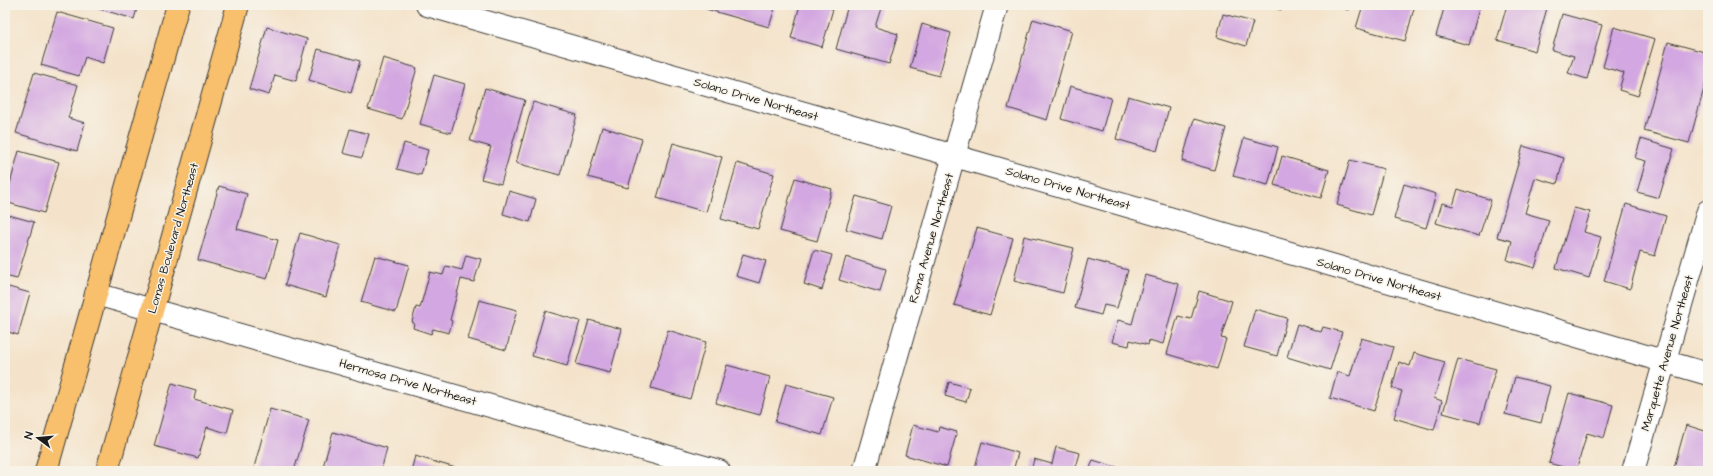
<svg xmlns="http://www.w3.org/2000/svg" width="1713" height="476" viewBox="0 0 1713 476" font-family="'Architects Daughter',sans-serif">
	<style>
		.building { fill: #d3a7e1 }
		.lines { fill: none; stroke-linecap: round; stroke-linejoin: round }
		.minor-casing { stroke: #3c3a36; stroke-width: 24 }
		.major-casing { stroke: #3c3a36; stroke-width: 24 }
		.minor { stroke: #fff; stroke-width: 22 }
		.major { stroke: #f8bf6c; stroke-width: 22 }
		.labels { text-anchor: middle; stroke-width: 3; stroke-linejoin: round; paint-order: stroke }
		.street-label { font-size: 12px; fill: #1c1c1c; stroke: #f7f3e8 }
	</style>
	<rect width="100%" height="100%" fill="#f7f3e8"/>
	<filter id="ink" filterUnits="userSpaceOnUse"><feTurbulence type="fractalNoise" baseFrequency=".025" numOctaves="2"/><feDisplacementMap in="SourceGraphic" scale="8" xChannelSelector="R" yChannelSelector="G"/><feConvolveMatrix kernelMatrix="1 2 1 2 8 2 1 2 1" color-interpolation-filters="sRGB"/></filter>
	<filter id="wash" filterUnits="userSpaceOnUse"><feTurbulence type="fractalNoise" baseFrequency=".012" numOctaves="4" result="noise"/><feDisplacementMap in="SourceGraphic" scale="16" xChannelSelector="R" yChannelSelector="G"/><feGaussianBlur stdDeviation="0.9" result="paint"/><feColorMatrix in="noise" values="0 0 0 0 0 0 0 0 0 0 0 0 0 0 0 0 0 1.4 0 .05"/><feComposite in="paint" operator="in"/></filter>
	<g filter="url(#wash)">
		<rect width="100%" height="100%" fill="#f4e3ca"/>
		<g id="blocks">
			<!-- building -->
			<path class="building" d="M86,5h52l-4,14z
				M707,5h69l-7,22 -63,-18z
				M800,5h21l12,4 -11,38 -31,-9z
				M848,5h34l-7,22 23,7 -9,30 -53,-15z
				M1266,5h16l-1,5z
				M1334,5h16l-2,5z
				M1363,5h52l-10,36 -49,-13z
				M1445,5h35l-11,40 -33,-9z
				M1507,5h31l9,3 -12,43 -38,-11z
				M57,12l56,16 -10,35 -18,-6 -6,19 -38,-11z
				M1223,14l30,8 -7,24 -29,-9z
				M1562,14l40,11 -15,54 -19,-6 6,-17 -22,-6z
				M1033,19l39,12 -25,89 -39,-12z
				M922,24l29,9 -12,43 -29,-8z
				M267,27l40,12 -11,42 -21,-6 -6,20 -20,-6z
				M1614,27l41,12 -17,57 -19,-6 5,-17 -21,-6z
				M1668,42l40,11v21l-19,69 -45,-12z
				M318,49l42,12 -9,32 -42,-13z
				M383,58l34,10 -15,51 -34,-10z
				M34,73l44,12 -10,33 17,5 -8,28 -61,-18z
				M434,75l31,9 -14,49 -31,-9z
				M1070,86l41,12 -9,33 -41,-12z
				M485,88l40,12 -24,84 -20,-5 10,-32 -21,-6z
				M1128,96l41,12 -12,43 -41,-12z
				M533,102l44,13 -17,60 -44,-12z
				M1194,119l32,9 -12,42 -32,-9z
				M602,127l40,12 -14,49 -40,-11z
				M350,129l19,5 -7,24 -19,-5z
				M1244,138l34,9 -10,38 -35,-9z
				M1641,139l33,10 -15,49 -22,-6 9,-31 -11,-3z
				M404,143l24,7 -7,25 -24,-6z
				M673,143l49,14 -16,55 -49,-14z
				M1523,146l41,12 -7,26 -22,-6 -10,35 24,7 -14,48 -28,-8 5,-19 -15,-4z
				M19,151l40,11 -15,51 -39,-11z
				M1282,156l47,14 -8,28 -47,-13z
				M1350,160l34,9 -13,46 -34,-10z
				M737,163l37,11 -16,55 -37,-10z
				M795,178l37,11 -15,52 -37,-10z
				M1404,184l32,10 -10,34 -32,-9z
				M219,186l28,8 -10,35 41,11 -11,39 -69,-19z
				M1458,189l33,11 -12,36 -43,-13 6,-20 11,3z
				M509,191l27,8 -6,23 -27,-8z
				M856,196l35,10 -9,33 -36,-10z
				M1626,204l40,12 -11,40 -15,-4 -10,37 -26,-8z
				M1574,208l16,4 -6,20 17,5 -12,41 -33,-10z
				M5,214l29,8 -17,57 -12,-3z
				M977,228l36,10 -23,77 -36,-10z
				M300,233l40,12 -14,52 -41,-12z
				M1024,236l50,12 -11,45 -49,-12z
				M814,250l18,5 -10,35 -18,-6z
				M743,254l23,7 -7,22 -23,-7z
				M466,255l15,4 -7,23 -13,-3 -11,41 2,1 -3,12 -16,-4 -2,5 -18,-6 1,-5 -2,-1 4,-15 4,1 10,-36 13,3 3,-9 16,4z
				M375,256l34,9 -13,47 -35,-10z
				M846,257l40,12 -6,23 -41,-12z
				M1088,259l40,11 -11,38 -13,-3 -3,10 -26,-7z
				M1145,275l34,9 -16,60 -14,-4 -1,5 -18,-5 -1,6 -17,-4 6,-22 14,4z
				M5,286l25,7 -12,42 -13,-4z
				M1199,291l33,10 -11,37 5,1 -9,30 -50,-15 11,-38 13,3z
				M479,300l38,10 -11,40 -38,-11z
				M1255,309l32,9 -10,38 -33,-9z
				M545,311l35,10 -13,45 -35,-10z
				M589,320l33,9 -12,44 -34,-9z
				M1297,324l24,8 2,-5 19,5 -12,38 -43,-13z
				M668,330l38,12 -16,57 -39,-11z
				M1361,338l32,9 -19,64 -44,-13 7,-26 13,4z
				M1414,353l31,9 -11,36 8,3 -8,29 -40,-12 8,-27 -10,-3 7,-26 11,4z
				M1458,359l38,10 -16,54 -37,-10z
				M727,365l43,12 -10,38 -44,-12z
				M1515,377l35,9 -9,37 -36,-9z
				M949,382l21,6 -4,14 -21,-6z
				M172,383l24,7 -2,9 39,11 -6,23 -20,-6 -9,31 -44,-12z
				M786,384l47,13 -11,38 -47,-13z
				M1569,393l44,12 -9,33 -17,-5 -11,38 -27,-8z
				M270,409l39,11 -15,51h-41z
				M913,425l25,7 1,-5 18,5 -10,35 -42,-12z
				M1686,425l22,7v39h-35z
				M333,432l54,16 -6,23 -59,-1z
				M982,442l36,11 -5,18h-39z
				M1056,447l24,6 -5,18h-44l3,-12 18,5z
				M415,456l51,15h-55z
				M1093,460l36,11h-40z"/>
		</g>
	</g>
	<g filter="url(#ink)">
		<use href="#blocks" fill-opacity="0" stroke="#3c3a36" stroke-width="1"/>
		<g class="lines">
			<defs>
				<path id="minor" d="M427,5l552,158 729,211
					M96,294l623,177
					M864,471l133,-466
					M1633,471l75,-260"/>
				<path id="major" d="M46,471l132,-466
					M107,471l131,-466"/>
			</defs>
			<!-- minor casing -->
			<use href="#minor" class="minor-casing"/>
			<!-- major casing -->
			<use href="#major" class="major-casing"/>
			<!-- minor -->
			<use href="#minor" class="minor"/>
			<!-- major -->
			<use href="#major" class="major"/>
		</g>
	</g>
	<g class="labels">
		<!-- street labels -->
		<g class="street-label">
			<text transform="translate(756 99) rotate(16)" y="4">Solano Drive Northeast</text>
			<text transform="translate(1068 188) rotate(16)" y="4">Solano Drive Northeast</text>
			<text transform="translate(173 238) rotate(-74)" y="4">Lomas Boulevard Northeast</text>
			<text transform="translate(931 238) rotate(-74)" y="4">Roma Avenue Northeast</text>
			<text transform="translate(1379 279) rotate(16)" y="4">Solano Drive Northeast</text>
			<text transform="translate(1667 353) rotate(-74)" y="4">Marquette Avenue Northeast</text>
			<text transform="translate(408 382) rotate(16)" y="4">Hermosa Drive Northeast</text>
		</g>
	</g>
	<!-- margin -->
	<rect width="1713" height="476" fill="none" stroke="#f7f3e8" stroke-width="20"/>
	<!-- north arrow -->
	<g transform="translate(38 438) rotate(286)" stroke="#f7f3e8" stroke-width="3" paint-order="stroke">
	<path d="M0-3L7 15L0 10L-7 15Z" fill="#1c1c1c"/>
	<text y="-6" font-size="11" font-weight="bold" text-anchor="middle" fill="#1c1c1c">N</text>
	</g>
</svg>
